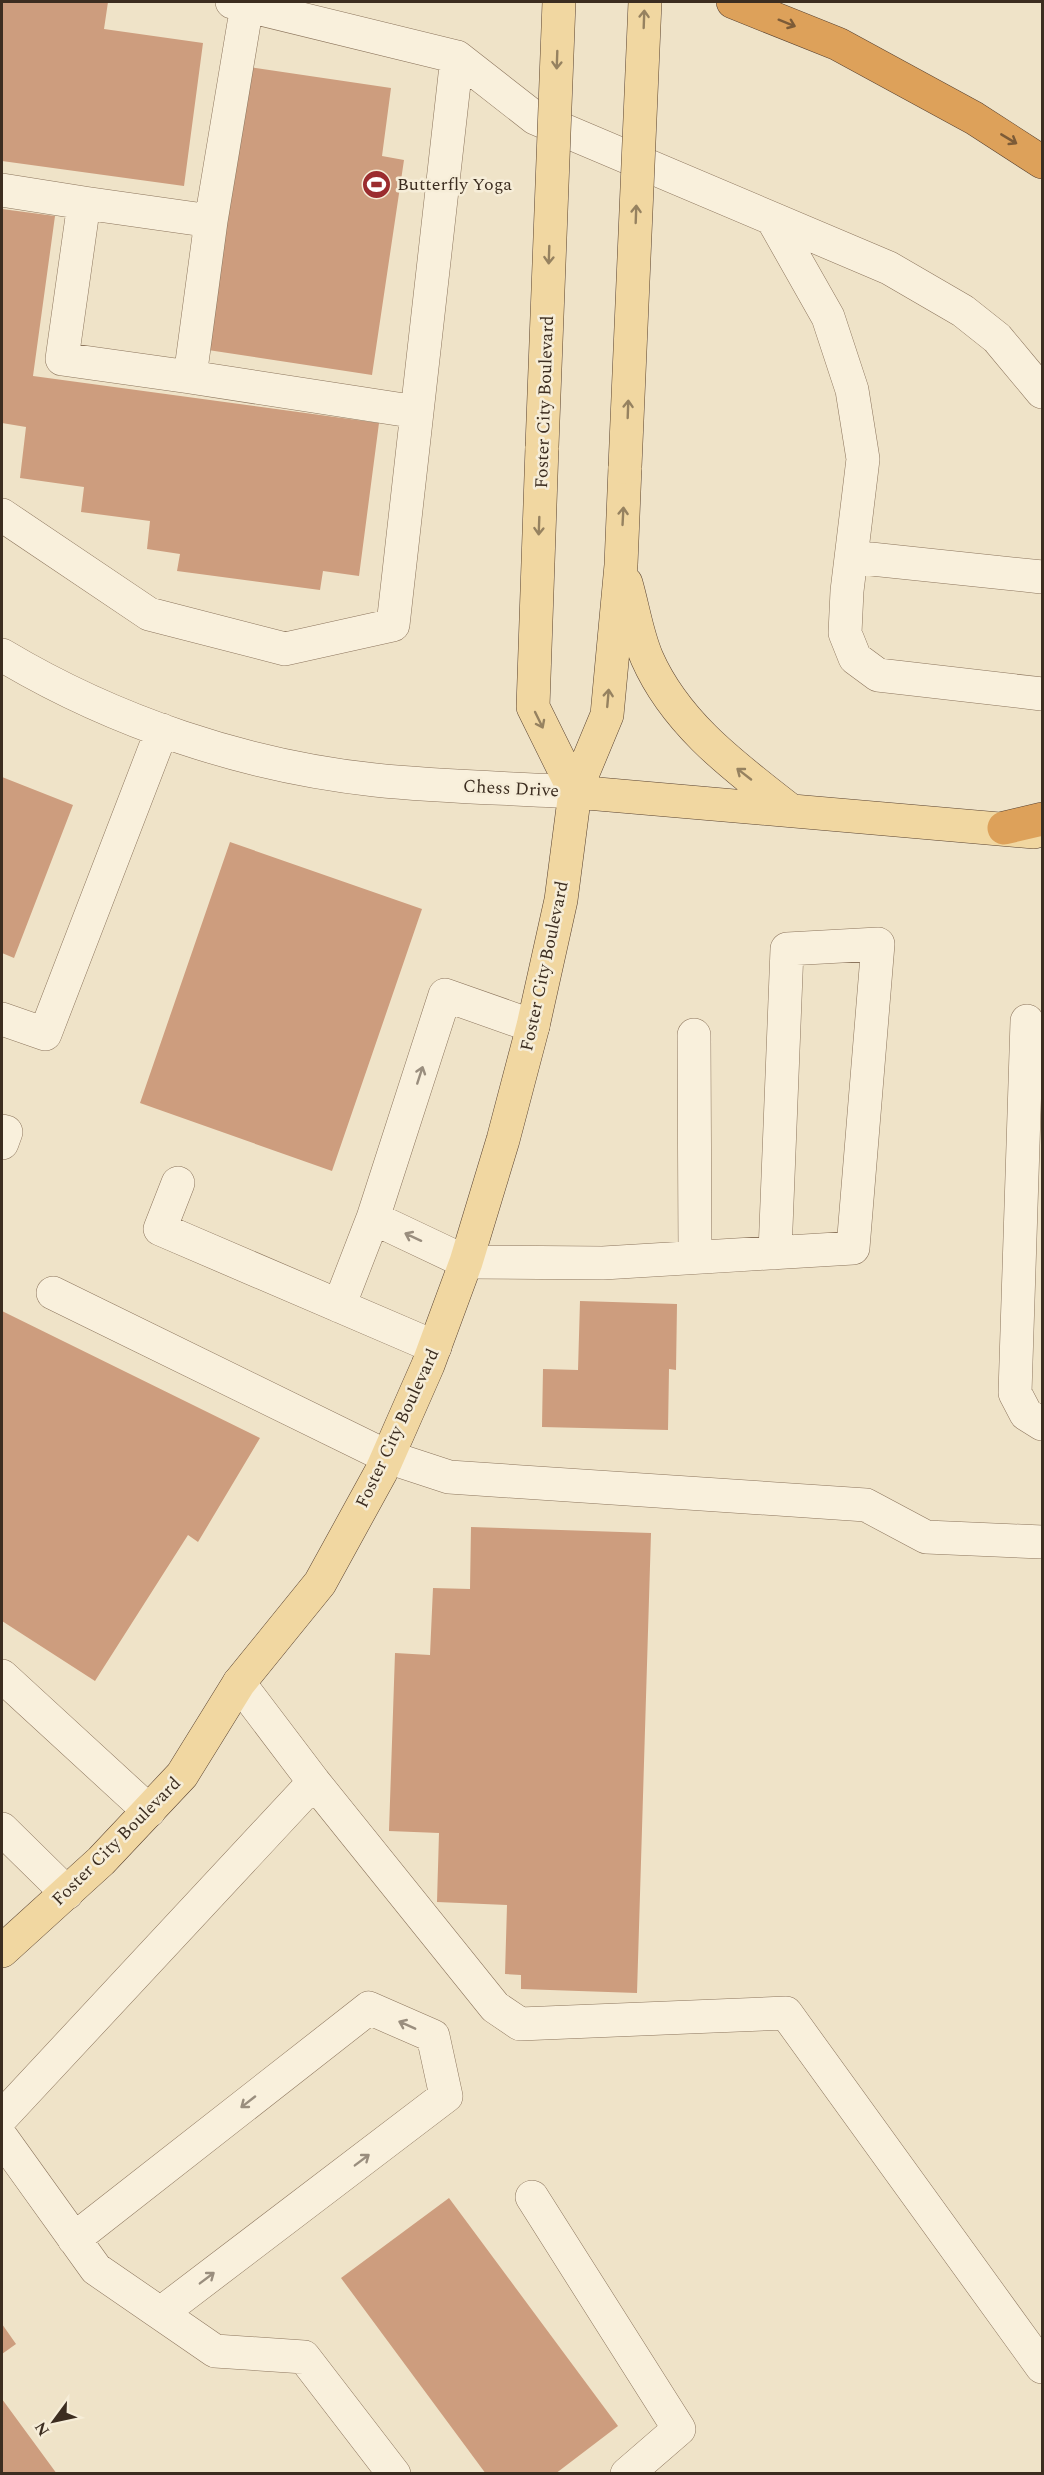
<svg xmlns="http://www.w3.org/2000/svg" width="1044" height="2475" viewBox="0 0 1044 2475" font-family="Spectral,serif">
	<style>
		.building { fill: #cd9d7e }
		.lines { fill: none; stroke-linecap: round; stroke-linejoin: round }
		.minor-casing { stroke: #8c755d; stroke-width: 34 }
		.major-casing { stroke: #5a4331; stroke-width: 34 }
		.highway-casing { stroke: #5a4331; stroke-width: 34 }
		.minor { stroke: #f9f0dc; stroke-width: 33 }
		.major { stroke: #f1d7a1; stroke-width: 33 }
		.highway { stroke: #dda15a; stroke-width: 33 }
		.major-bridge-casing { stroke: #5a4331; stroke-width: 34; stroke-linecap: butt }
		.major-bridge { stroke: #f1d7a1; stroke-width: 33 }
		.oneway { stroke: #968260 }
		.oneway2 { stroke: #7c5b37 }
		.oneway3 { stroke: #9a8e7e }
		.labels { text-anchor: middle; stroke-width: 5; stroke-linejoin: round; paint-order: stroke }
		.poi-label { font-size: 18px; fill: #3c2d20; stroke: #f6edd8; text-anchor: start }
		.street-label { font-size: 18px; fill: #3c2d20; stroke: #f6edd8 }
	</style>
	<rect width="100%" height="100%" fill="#efe3c8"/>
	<!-- building -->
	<path class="building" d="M2,2h106l-4,27 99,14 -19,143 -182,-25z
		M249,67l142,21 -9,68 22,4 -32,215 -164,-25z
		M2,209l53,7 -22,160 346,47 -20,153 -36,-5 -3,19 -143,-19 3,-17 -33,-5 3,-28 -69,-9 3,-25 -64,-9 6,-51 -24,-4z
		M2,777l71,28 -59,153 -12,-5z
		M230,842l192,67 -90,262 -192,-68z
		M580,1301l97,3 -1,66 -7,-1 -1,61 -126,-3 1,-58 35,1z
		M2,1311l258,127 -62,104 -10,-7 -93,146 -93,-60z
		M471,1527l180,6 -14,460 -116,-4v-14l-16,-1 2,-69 -70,-3 2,-69 -50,-2 6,-178 35,2 3,-67 37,1z
		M449,2198l169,228 -63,48h-69l-145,-196z
		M2,2324l14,20 -14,10z
		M2,2399l55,75h-55z"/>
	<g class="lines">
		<defs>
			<path id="minor" d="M457,57l78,61 354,150 74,43 34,27 45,54
				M2,190l82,13
				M773,220l55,97 24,73 11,69 -16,132 -2,42 10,25 23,17 164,19
				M211,221l-127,-18 -22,156 128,18 21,-156 36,-216
				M190,377l227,35
				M2,515l147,99 136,35 108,-24 64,-568 -225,-55
				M852,557l190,20
				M2,655c112,67 243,111 373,125 66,7 134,8 200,12
				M2,1019l43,15 117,-304
				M1027,1021l-12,372 11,21 16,10
				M533,1026l-88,-31 -72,223 93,44 137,1 250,-15 25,-304 -91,5 -12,304
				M694,1035l1,222
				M2,1131l4,1 -4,11
				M178,1183l-18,46 275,118
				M53,1293l335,164 61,20 417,28 60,32 116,5
				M339,1306l34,-88
				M2,1676l147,135
				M239,1683l75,99 181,225 25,17 266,-11 256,354
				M2,1829l65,64
				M2,2117l312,-335
				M2,2138l94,131 119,82 89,6 90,117
				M532,2197l147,232 -52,45
				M74,2239l295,-231 64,28 13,60 -285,217"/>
			<path id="major" d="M542,447l-9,260 42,85
				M626,583c7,24 11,52 21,75 29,66 88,109 143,152
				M575,792l459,40
				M2,1951l99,-90 81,-86 57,-92 81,-100 61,-111 47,-107 38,-103 37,-122 30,-114 28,-126 14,-108 32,-77 14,-150 4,-98"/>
			<path id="highway" d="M733,2l105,42 136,74 68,44
				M1004,828l38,-9"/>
		</defs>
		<!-- minor casing -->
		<use href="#minor" class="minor-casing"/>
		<!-- major casing -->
		<use href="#major" class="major-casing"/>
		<!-- highway casing -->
		<use href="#highway" class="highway-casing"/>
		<!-- minor -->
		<use href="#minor" class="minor"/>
		<!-- major -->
		<use href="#major" class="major"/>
		<!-- highway -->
		<use href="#highway" class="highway"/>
		<defs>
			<path id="major-bridge" d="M542,447l17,-445
				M625,467l20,-465"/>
		</defs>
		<!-- major-bridge casing -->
		<use href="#major-bridge" class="major-bridge-casing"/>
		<!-- major-bridge -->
		<use href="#major-bridge" class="major-bridge"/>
	</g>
	<!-- one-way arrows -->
	<defs><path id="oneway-shaft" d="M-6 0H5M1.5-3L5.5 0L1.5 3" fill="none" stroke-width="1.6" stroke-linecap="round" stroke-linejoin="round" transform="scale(1.5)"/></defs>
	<g class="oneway">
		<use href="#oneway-shaft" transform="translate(644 19) rotate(-88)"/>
		<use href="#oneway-shaft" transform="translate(557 60) rotate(92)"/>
		<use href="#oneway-shaft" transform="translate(636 214) rotate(-88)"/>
		<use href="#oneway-shaft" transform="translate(549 255) rotate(92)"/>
		<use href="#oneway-shaft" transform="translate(628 409) rotate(-88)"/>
		<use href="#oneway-shaft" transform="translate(623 516) rotate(-87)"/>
		<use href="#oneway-shaft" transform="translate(539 526) rotate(92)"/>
		<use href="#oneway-shaft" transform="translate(608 698) rotate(-85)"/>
		<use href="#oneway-shaft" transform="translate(539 720) rotate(64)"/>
		<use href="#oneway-shaft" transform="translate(744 774) rotate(-142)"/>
	</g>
	<g class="oneway2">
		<use href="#oneway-shaft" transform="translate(787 23) rotate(22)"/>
		<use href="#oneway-shaft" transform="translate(1009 139) rotate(31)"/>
	</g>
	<g class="oneway3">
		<use href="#oneway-shaft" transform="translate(420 1075) rotate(-72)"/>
		<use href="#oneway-shaft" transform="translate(413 1237) rotate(-155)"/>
		<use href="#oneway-shaft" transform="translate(407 2025) rotate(-156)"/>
		<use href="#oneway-shaft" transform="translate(248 2102) rotate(142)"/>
		<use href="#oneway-shaft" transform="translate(362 2160) rotate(-37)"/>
		<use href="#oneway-shaft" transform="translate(207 2278) rotate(-37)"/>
	</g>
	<!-- icons -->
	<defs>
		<symbol id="stadium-disc" viewBox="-11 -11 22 22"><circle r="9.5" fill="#9b2c2f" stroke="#f6edd8"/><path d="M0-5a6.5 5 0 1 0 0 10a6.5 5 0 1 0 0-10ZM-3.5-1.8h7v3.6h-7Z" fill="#fff"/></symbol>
	</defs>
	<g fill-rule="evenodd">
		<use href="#stadium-disc" x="360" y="168" width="33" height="33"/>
	</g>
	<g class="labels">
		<!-- poi labels -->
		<g class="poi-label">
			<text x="397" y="190">Butterfly Yoga</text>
		</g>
		<!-- street labels -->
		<g class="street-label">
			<text transform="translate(544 402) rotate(-88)" y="6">Foster City Boulevard</text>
			<text transform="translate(511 788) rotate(3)" y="6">Chess Drive</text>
			<text transform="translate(544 966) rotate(-78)" y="6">Foster City Boulevard</text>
			<text transform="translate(397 1428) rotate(-65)" y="6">Foster City Boulevard</text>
			<text transform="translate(116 1841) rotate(-45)" y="6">Foster City Boulevard</text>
		</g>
	</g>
	<!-- border -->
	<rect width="1044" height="2475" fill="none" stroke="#3c2d20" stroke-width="6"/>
	<!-- north arrow -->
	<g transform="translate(54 2421) rotate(237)" stroke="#f6edd8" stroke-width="4.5" paint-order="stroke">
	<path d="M0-4.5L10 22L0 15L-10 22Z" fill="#3c2d20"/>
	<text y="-9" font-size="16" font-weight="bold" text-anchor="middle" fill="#3c2d20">N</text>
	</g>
</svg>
